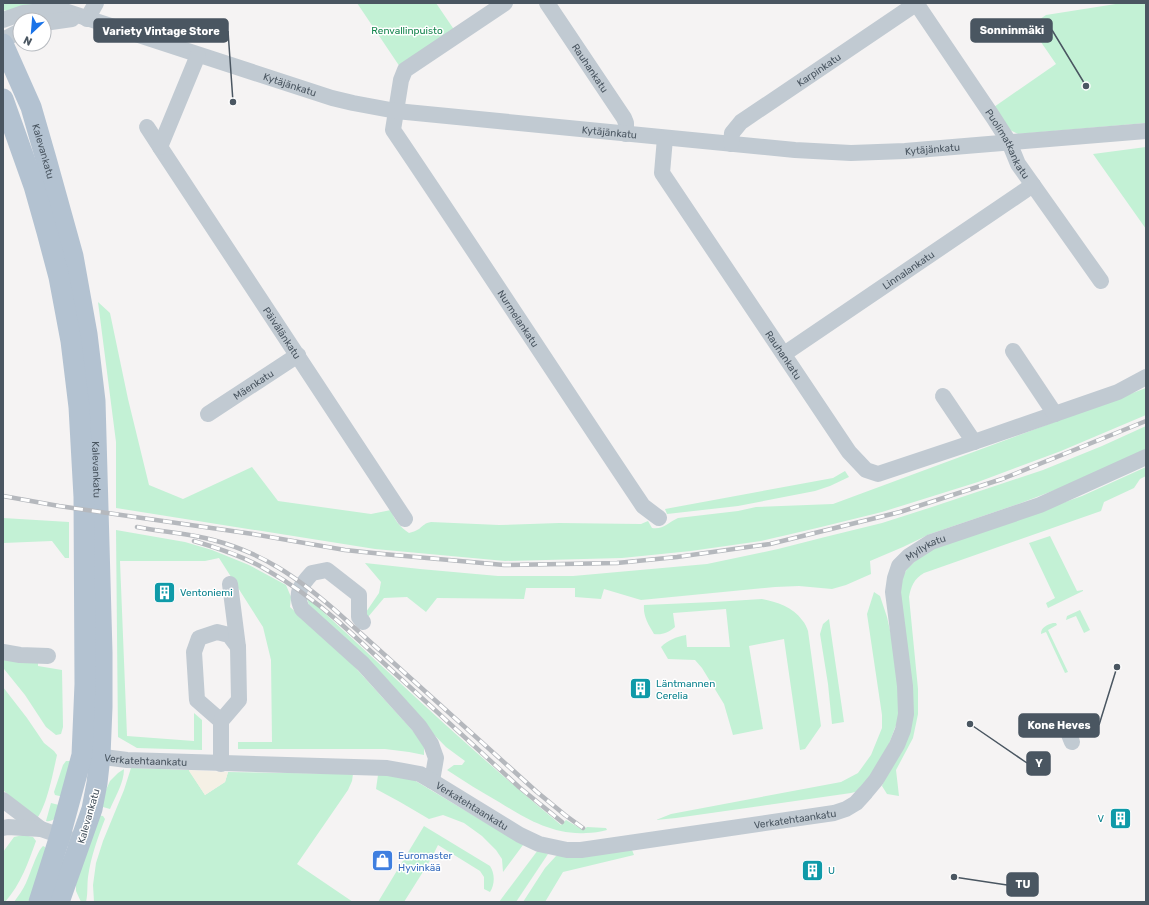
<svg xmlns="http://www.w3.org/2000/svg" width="1149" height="905" viewBox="0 0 1149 905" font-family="Rubik,sans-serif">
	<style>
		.green { fill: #c3f1d5 }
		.sand { fill: #f5f0e5 }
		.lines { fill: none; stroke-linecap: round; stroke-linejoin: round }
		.minor { stroke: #c1cad2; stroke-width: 16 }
		.major { stroke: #b3c2d1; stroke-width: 21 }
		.rail-casing { stroke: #b5b8bd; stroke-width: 4.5 }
		.rail { stroke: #fff; stroke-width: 3; stroke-dasharray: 9; stroke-linecap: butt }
		.labels { text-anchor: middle; stroke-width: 3; stroke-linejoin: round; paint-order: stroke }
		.park-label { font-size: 10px; fill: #17864f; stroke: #fff }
		.street-label { font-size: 10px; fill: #4a5661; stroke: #fff }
		.culture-label { font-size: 10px; fill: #0d838f; stroke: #fff; text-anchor: start }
		.shop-label { font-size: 10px; fill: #366cbe; stroke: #fff; text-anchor: start }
		.leader { fill: none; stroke: #4a5661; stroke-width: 1.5 }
		.callout-dot { fill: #4a5661; stroke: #fff; stroke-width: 1.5 }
		.callout { fill: #4a5661; stroke: #4a5661; stroke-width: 1.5 }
		.callout-label { font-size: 11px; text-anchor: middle; font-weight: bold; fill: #fff }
	</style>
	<rect width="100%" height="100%" fill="#f5f3f3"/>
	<!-- green -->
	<path class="green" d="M3,3h61l-56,8 -5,-1z
		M357,3h79l19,28 -55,36z
		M1122,3h24v120l-128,11 -8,-4 -16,-23 62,-43 -26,-38 16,-11z
		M1146,147v82l-53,-75z
		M98,302l12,11 18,86 21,86 34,14 69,-32 26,34 93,13 20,-4c4,11 8,16 18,23 3,-1 7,-2 10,-4 5,-4 6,-6 12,-7l68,3 60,-2 82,1 7,-3 4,7c11,2 17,-6 26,-10l60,-7 18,-4 77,-3 313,-116v27l-85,36 -83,31 -96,30 -65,16 -56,13 -70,10 -69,7 -117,3 -130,-12 -259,-41v-66z
		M1146,426v28l-49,20 -76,29 -91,31 -27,13 -33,14 1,13 -25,11 -14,4 -33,-3 -24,1 -134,13 -37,-11 -3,10 -26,-2v-9h-49l-2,11 -87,-1 -11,14 -19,-15 -23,1 -16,19 -4,-2 15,-22 2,-11 -16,-19 55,6 78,7h75l134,-12 71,-15 47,-12 57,-14 50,-16 111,-37 59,-24z
		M1146,467v9l-6,3 -6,9 -30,14 -3,9 -177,62c-10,6 -13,13 -15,24l9,92v25l-5,24 -17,32 3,26 -12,-2 -5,-8 4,-10 15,-24 -1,-141 1,-31 6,-11 18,-17 157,-56z
		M845,471l4,6 -19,9 -15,5 -77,15 -71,8 -2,-5 168,-31z
		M3,518l66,4v36h-4l-13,-17 -49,2z
		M116,530l69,12 27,8 37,15 37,20 5,12 -1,10 52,46 82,90v12l-15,-3 -24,-3h-147v-7h34l-1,-82 -8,-33 -44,-69 -14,3h-85l7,175 67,5v-28l8,7v30l-65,-2 -19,-11z
		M1050,536l27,55 6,-1v1l-35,17 -2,-5 9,-5 -26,-55z
		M874,592l6,4 7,21 11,49v54l-11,29 -13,22 -15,20 -8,2 -175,25 -20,2 15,-6 170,-32 17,-9 13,-18 11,-27v-13l-15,-101z
		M306,596c84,77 166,156 255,229l5,-5 17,10 4,-3 19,1 1,2c-7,2 -14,3 -21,3 -33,2 -60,-14 -87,-31 -18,-10 -35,-21 -52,-32l7,-5h8l3,-4 -19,-14 -136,-139z
		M762,599c15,3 31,8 40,21 3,3 5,8 6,11l13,95 -16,23 -5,1 -16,-111 -35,7 14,83 -30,6 -9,-31 -22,-36 -7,-8 -27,-1 -7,-12c7,-7 15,-10 25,-12l1,12h43l-4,-38 -53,4 2,14c-7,6 -13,8 -21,7 -6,-10 -11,-18 -10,-29l70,-3z
		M1080,610l10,20 -6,3 -8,-17 -10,4 1,-4z
		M829,619l15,103 -12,2 -4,-40 -8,-50 3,-10z
		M1053,623h3l1,2 -9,5 20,42 -3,1 -19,-41 -5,2c0,-7 6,-9 12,-11z
		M3,659l35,3v4l24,4 1,57 -2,7 -5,1 -10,-8 -21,-32 -21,-26 -1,-3z
		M3,687l24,31 17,25 10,8 3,4c-4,18 -10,51 -21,65l-33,-30z
		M66,761h4l-6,36 -9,-2 -1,-3 9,-27z
		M131,768l58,2 16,25 20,-13 3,-10 125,2 -1,7 -4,9 -51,74 56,38h-259l-1,-17 3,-22 7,-22 21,-51z
		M124,769c0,14 -9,28 -14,40l-7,-2 -2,-6 9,-20 8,-8z
		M389,774l25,6 109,65 -20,27 -1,-13 -6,-9 -14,-14 -18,-13 -21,-8 -14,4 -29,-17 -24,-13 2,-14z
		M51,803l12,3c-4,7 -8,17 -17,15z
		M97,815l6,1 2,3c-7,18 -14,37 -17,58 -1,8 0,17 -2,25h-5l-5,-11v-7z
		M424,826l66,40c5,8 5,18 0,26l-6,-3v-12l-4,-6 -42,-26 -7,14 -27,43h-26z
		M23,835l10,2 3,4c-8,22 -15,43 -31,61h-2v-50l11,-15z
		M43,846l2,1 1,6 -16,45 -2,4h-14c4,-6 9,-12 12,-19 4,-8 11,-32 17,-37z
		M538,850l10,4 -32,48h-17z
		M632,850l2,5 -71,17 -18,30h-22l22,-34 11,-12z"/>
	<!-- sand -->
	<path class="sand" d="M189,771v-1l39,2 -3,10 -20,13z"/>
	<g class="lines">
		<!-- minor -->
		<g class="minor">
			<path id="s1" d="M505,3l-100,67 -4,10 -8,50c84,124 166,251 250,376l16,12"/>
			<path id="s2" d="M547,3l77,115 2,5v11"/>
			<path id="s3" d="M916,3l77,114 16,25 9,22 83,117"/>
			<path d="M87,19l9,-16"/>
			<path id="s4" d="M3,20l20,-7 31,-3 11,1 267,87 21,5 43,8 399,39 56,3 54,-2 241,-20"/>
			<path d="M44,23l28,-4"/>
			<path d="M3,40l17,-9"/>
			<path id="s5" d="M198,55l-38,92 245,372"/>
			<path d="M147,127l13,20"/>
			<path id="s6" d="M665,138l-3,35 187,279 17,18 12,4 96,-32 144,-50 28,-15"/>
			<path id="s7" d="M731,144l1,-11 9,-11 176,-119"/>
			<path d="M1013,351l42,63"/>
			<path id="s8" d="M784,354l249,-169"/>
			<path d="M943,396l31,46"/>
			<path id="s9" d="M208,414l90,-59"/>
			<path d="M363,622l-4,-5v-22l-32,-25 -15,3c-11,12 -18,20 -10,36l61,55 56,62 12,18 5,14 -4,23"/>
			<path d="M3,652l17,3 28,1"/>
			<path d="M221,721l-24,-21 -3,-48 5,-14 18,-6 12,3 9,12"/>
			<path d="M1064,722l8,20"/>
			<path id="s10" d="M88,755l39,5 260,8 33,6 12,7 88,54 19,9 28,6h14l253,-37 12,-4 10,-6 10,-11 10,-12 21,-35 6,-15 3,-16 -1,-28 -12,-94 2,-14 4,-12 10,-10 22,-14 109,-37 106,-48"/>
			<path d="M221,764v-43l18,-21 -1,-53 -8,-63"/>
			<path d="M3,800l38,29 29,10"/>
			<path d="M3,828l5,-1 33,2"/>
		</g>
		<!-- major -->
		<g class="major">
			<path id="s11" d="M3,44l28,63 15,52 27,97 14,78 8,67 7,251v55l-2,49 -3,27 -5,26 -33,93"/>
			<path d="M3,99l31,87 13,46 12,45 12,64 8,66 5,90 1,187 -3,71 -22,81 -21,66"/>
		</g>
		<defs>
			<path id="rail" d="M3,496l56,10 194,28 92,16 38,4 121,11 113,-2 60,-6 93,-13 130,-32 102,-33 144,-58
				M137,527c25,5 51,6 76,13 50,13 85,38 123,71l201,181 28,23 18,13
				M194,541c24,7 49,15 71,28 27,15 51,33 74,53l180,165 43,35"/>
		</defs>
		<!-- rail casing -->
		<use href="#rail" class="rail-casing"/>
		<!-- rail -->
		<use href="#rail" class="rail"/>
	</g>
	<!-- icons -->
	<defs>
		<symbol id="building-square" viewBox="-11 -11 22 22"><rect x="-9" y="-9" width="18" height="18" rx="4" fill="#0f9aa8" stroke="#fff"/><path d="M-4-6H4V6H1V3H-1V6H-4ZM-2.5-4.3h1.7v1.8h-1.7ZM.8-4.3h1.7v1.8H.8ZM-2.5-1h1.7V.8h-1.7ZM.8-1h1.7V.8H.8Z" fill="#fff"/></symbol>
		<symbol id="shop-square" viewBox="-11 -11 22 22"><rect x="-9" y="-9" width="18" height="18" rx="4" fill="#3f7fe0" stroke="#fff"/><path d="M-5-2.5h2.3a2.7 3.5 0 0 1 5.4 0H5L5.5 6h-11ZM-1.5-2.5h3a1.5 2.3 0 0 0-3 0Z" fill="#fff"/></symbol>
	</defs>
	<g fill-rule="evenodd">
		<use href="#building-square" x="152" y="580" width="25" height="25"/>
		<use href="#building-square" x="628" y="676" width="25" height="25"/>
		<use href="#building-square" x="1108" y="806" width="25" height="25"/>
		<use href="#shop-square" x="370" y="848" width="25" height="25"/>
		<use href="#building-square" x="800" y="858" width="25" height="25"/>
	</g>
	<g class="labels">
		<!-- park labels -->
		<g class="park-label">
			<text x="407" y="34">Renvallinpuisto</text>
		</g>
		<!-- street labels -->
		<g class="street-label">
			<text dy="4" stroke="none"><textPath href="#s2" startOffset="78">Rauhankatu</textPath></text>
			<text dy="4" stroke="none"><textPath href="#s7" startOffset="119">Karpinkatu</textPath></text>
			<text dy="4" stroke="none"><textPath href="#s4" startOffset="300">Kytäjänkatu</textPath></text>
			<text dy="4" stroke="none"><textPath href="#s4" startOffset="624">Kytäjänkatu</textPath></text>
			<text dy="4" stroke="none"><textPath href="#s3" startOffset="168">Puolimatkankatu</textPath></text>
			<text dy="4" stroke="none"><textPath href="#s4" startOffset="948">Kytäjänkatu</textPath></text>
			<text dy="4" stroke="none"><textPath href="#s11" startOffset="115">Kalevankatu</textPath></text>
			<text dy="4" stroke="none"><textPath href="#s8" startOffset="150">Linnalankatu</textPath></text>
			<text dy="4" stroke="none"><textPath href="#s1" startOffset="408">Nurmelankatu</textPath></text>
			<text dy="4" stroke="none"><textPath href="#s5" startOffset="322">Päivälänkatu</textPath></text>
			<text dy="4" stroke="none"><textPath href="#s6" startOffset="254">Rauhankatu</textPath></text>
			<text dy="4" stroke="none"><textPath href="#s9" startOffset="54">Mäenkatu</textPath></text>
			<text dy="4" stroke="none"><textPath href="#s11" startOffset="439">Kalevankatu</textPath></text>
			<text dy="4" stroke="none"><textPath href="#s10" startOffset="1080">Myllykatu</textPath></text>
			<text dy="4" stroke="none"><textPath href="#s10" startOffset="58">Verkatehtaankatu</textPath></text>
			<text dy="4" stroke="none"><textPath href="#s10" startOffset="394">Verkatehtaankatu</textPath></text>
			<text transform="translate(88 816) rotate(-74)" y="4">Kalevankatu</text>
			<text dy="4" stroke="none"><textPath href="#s10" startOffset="730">Verkatehtaankatu</textPath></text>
		</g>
		<!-- culture labels -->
		<g class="culture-label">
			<text x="180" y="596">Ventoniemi</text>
			<text x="656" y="687">Läntmannen<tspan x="656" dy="12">Cerelia</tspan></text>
			<text x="1104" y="822" text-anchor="end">V</text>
			<text x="828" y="874">U</text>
		</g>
		<!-- shop labels -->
		<g class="shop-label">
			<text x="398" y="859">Euromaster<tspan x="398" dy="12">Hyvinkää</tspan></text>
		</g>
	</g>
	<!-- callouts -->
	<path class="leader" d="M1086 86L1052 30M233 102L228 31M1117 667L1099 725M970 724L1027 763M954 877L1007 885"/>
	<g class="callout-dot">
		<circle cx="1086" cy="86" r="4"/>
		<circle cx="233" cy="102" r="4"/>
		<circle cx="1117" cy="667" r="4"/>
		<circle cx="970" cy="724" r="4"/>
		<circle cx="954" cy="877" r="4"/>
	</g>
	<g class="callout">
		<rect x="971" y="19" width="81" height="23" rx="4"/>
		<rect x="94" y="19" width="134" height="23" rx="4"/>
		<rect x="1019" y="714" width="80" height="23" rx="4"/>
		<rect x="1027" y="752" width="23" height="23" rx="4"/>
		<rect x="1007" y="873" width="31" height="23" rx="4"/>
	</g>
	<g class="callout-label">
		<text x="1012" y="34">Sonninmäki</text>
		<text x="161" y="35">Variety Vintage Store</text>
		<text x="1059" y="729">Kone Heves</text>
		<text x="1039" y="767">Y</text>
		<text x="1023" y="888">TU</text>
	</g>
	<!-- border -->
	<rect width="1149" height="905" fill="none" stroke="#4a5661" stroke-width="8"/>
	<!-- north arrow -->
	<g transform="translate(32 32) rotate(206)"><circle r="19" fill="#ffffff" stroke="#b7bbc0"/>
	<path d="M0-3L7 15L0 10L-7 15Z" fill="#1a73e8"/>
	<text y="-6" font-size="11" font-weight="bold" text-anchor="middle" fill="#4a5661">N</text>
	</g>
</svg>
